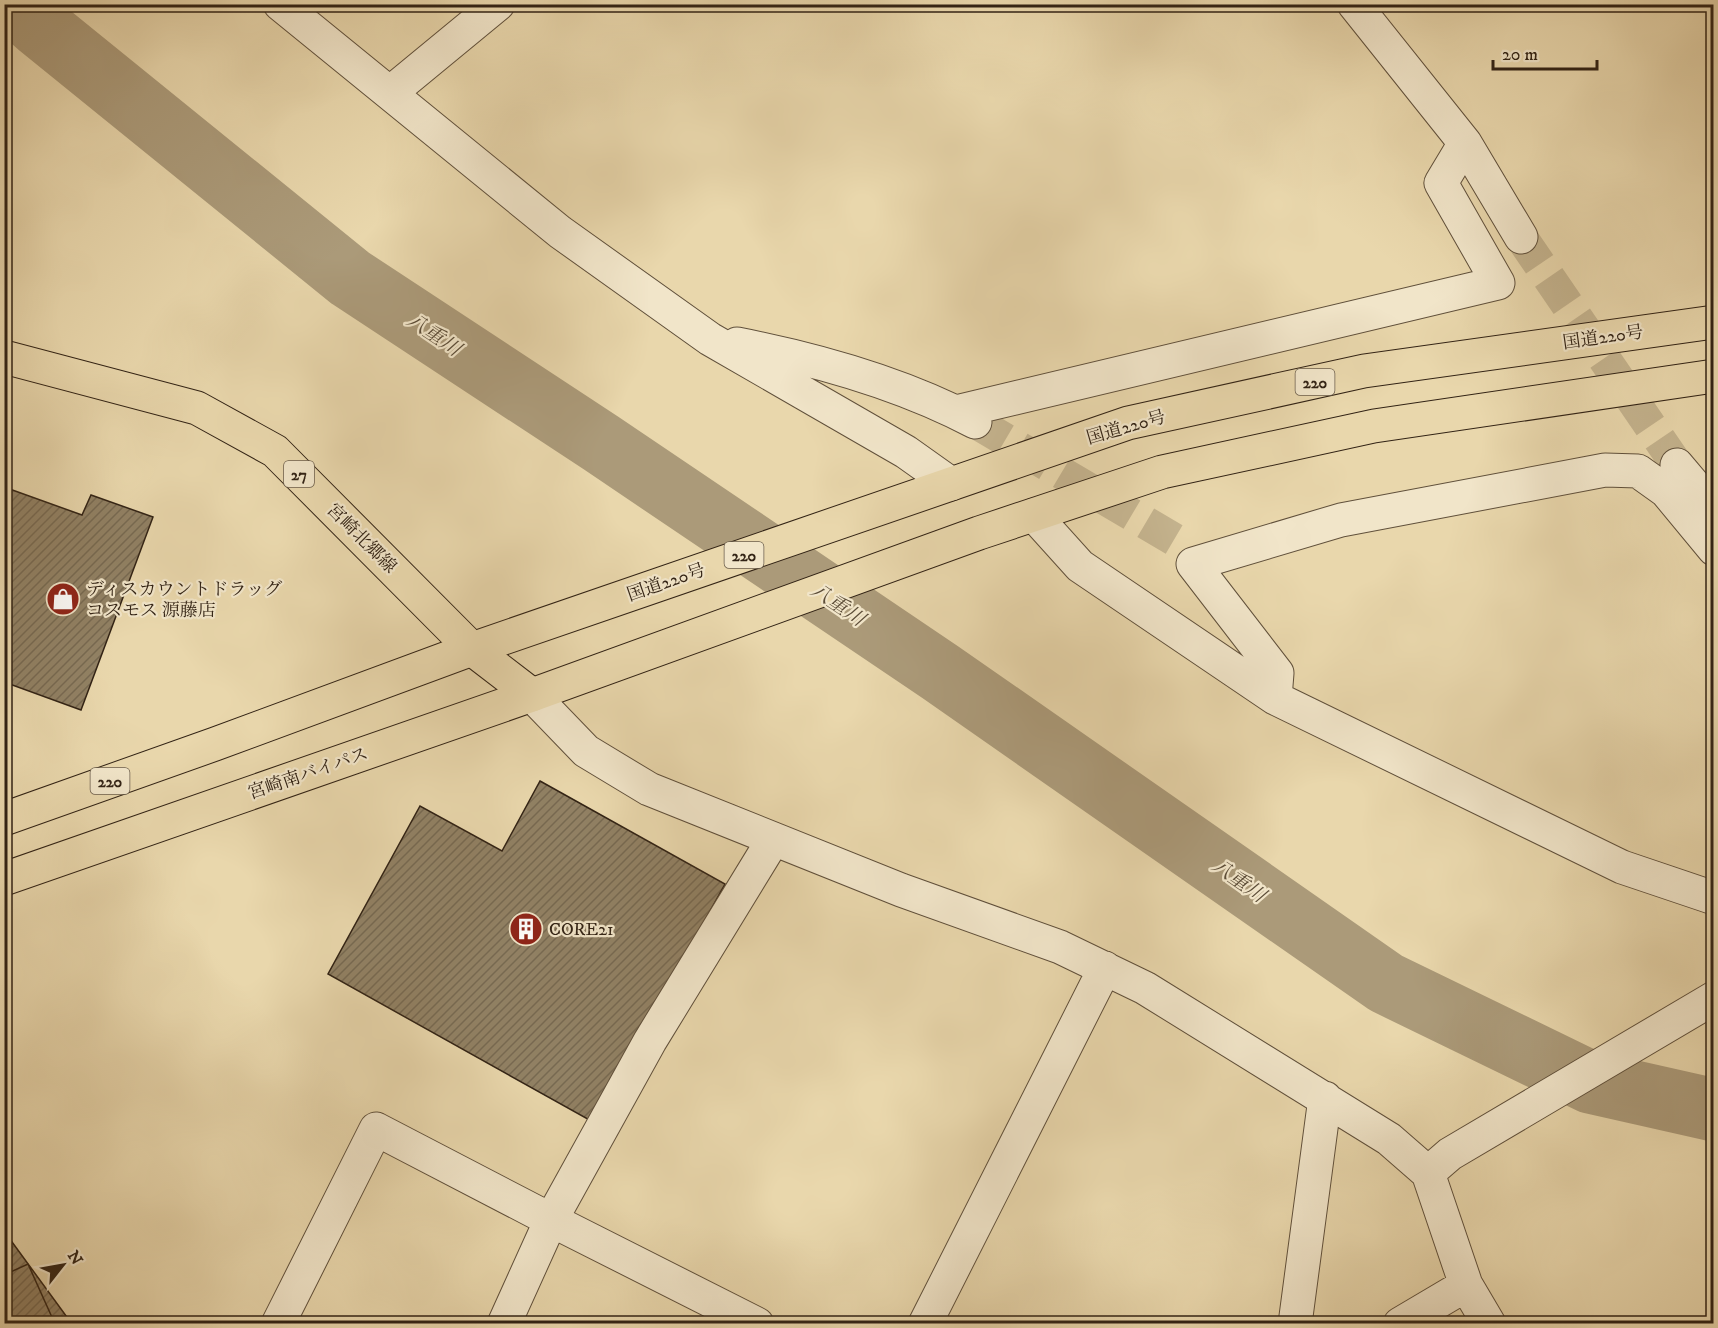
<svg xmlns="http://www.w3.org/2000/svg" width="1718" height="1328" viewBox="0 0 1718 1328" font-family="'IM FELL DW Pica','Noto Serif JP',serif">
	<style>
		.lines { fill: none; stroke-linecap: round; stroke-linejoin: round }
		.river { stroke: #ab9a79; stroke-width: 63 }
		.building { fill: url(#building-hatch); stroke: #322315; stroke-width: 1.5 }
		.minor-tunnel { stroke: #c4b38e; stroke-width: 33; stroke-dasharray: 33 16; stroke-linecap: butt }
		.minor-casing { stroke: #60503b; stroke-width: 35 }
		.major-casing { stroke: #322315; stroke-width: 35 }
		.highway-casing { stroke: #322315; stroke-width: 35 }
		.minor { stroke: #f1e5c9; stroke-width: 33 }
		.major { stroke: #e9d7ac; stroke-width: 33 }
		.highway { stroke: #e9d7ac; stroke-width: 33 }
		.labels { text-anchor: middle; stroke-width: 4.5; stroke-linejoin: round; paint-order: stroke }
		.shield { fill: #f1e5c9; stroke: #6b5d4b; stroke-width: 1.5 }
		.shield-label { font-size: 16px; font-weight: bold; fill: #322315 }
		.street-label { font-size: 18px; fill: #322315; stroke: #f1e5c9 }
		.poi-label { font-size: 18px; fill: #322315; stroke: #f1e5c9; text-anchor: start }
		.water-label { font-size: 20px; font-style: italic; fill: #5c4d38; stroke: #f1e5c9 }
	</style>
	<defs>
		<pattern id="building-hatch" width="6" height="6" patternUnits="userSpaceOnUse" patternTransform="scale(1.5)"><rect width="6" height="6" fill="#918164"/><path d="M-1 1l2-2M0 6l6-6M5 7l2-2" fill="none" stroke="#776951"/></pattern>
	</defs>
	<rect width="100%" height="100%" fill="#e9d7ac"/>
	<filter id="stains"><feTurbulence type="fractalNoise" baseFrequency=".00333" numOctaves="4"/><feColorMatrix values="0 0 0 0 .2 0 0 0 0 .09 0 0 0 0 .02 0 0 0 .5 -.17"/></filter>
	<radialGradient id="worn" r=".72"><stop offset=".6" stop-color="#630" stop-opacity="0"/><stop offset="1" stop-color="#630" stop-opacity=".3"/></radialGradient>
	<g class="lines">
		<!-- river -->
		<path class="river" d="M15,4l23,21 312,253 251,165 339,229 446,311 204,99 124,28"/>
	</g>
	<!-- building -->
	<path class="building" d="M4,487l78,28 9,-20 62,22 -72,193 -77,-28z
		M540,781l185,103 -132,238 -265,-148 92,-168 82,45z
		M4,1231l68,93h-68z
		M28,1264l27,60h-51v-49z"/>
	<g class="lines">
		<!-- minor-tunnel -->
		<path class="minor-tunnel" d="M1521,237l156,228
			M977,423l203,120"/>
		<defs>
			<path id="minor" d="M280,4l280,228 150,107 196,113 45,32
				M1354,4l111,139 56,94
				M390,93l108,-89
				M737,344c82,16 164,39 238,78
				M956,412l542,-129 -57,-100 24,-40
				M1677,465l37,44
				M1034,515l46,51 195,132 347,169 92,31
				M532,695l54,56 63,38 252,101 159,57 85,41 244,151 39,34 38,112 23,39
				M1275,698l2,-25 -84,-109 148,-44 264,-50 33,1 28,20 48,58
				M1428,1173l22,-19 264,-156
				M278,1324l98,-195 175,91 206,104
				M504,1324l47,-104 99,-179 123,-201
				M925,1324l180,-356
				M1295,1324l30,-226
				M1400,1324l66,-39"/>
			<path id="major" d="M4,357l193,51 78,43 197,198 60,46"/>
			<path id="highway" d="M4,819l211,-75 257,-95 656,-226 236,-52 350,-49
				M4,879l528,-184 447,-162 183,-61 212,-46 340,-50"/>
		</defs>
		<!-- minor casing -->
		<use href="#minor" class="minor-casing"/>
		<!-- major casing -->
		<use href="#major" class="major-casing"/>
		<!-- highway casing -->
		<use href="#highway" class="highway-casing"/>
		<!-- minor -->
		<use href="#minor" class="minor"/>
		<!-- major -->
		<use href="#major" class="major"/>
		<!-- highway -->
		<use href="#highway" class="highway"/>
	</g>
	<!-- icons -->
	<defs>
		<symbol id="shop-disc" viewBox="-11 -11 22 22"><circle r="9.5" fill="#8f2418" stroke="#f1e5c9"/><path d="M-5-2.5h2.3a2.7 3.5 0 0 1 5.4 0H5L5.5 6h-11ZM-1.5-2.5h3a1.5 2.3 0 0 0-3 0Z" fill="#fff"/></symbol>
		<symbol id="building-disc" viewBox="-11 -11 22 22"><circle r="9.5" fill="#8f2418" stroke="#f1e5c9"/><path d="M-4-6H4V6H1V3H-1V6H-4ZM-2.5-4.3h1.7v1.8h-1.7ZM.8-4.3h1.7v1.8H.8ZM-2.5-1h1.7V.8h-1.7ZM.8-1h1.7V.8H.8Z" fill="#fff"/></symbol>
	</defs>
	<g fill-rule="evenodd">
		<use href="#shop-disc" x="44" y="580" width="38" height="38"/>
		<use href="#building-disc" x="507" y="910" width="38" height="38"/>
	</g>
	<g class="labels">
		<!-- shield labels -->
		<g class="shield">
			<rect x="1295.5" y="369" width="39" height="26" rx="4.5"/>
			<rect x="284" y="461" width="30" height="26" rx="4.5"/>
			<rect x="724.5" y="542" width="39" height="26" rx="4.5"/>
			<rect x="90.5" y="768" width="39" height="26" rx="4.5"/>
		</g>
		<g class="shield-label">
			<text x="1315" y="388">220</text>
			<text x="299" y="480">27</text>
			<text x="744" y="561">220</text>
			<text x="110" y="787">220</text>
		</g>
		<!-- street labels -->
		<g class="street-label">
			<text transform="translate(1603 337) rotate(-8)" y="6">国道220号</text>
			<text transform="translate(1126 427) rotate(-16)" y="6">国道220号</text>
			<text transform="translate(362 538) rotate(45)" y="6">宮崎北郷線</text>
			<text transform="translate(666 582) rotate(-19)" y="6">国道220号</text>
			<text transform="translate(308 773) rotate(-19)" y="6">宮崎南バイパス</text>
		</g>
		<!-- poi labels -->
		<g class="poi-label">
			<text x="86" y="595">ディスカウントドラッグ<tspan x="86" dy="21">コスモス 源藤店</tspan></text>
			<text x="549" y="935">CORE21</text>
		</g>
		<!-- water labels -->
		<g class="water-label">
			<text transform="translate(434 334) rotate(34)" y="7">八重川</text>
			<text transform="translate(838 604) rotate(34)" y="7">八重川</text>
			<text transform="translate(1239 880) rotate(35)" y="7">八重川</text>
		</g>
	</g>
	<!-- margin -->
	<rect width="1718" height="1328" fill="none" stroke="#e9d7ac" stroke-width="24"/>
	<rect x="6" y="6" width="1706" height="1316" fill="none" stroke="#322315" stroke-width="3"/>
	<rect x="12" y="12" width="1694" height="1304" fill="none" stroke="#322315" stroke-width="1.5"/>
	<!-- north arrow -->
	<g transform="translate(63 1265) rotate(59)" stroke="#f1e5c9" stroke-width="4.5" paint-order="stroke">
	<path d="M0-4.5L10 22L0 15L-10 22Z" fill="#322315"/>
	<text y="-9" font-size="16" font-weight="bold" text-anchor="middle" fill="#322315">N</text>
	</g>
	<!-- scale -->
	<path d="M1493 60v9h104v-9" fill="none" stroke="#322315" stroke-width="3"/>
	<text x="1502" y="60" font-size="18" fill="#322315" stroke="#f1e5c9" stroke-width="4.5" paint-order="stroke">20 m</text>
	<rect width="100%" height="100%" filter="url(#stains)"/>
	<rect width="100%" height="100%" fill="url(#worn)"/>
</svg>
